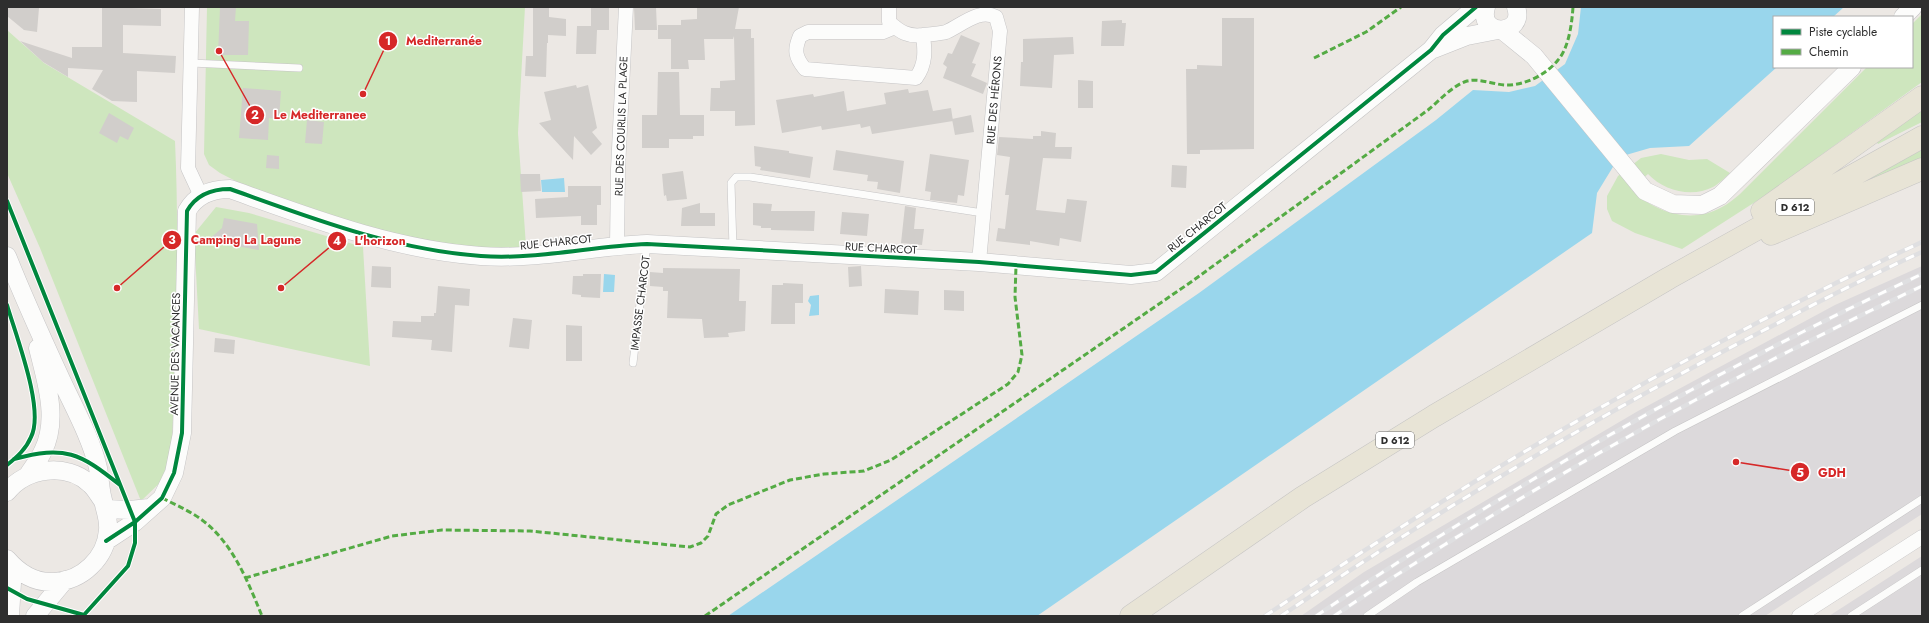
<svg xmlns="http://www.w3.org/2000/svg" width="1929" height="623" viewBox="0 0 1929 623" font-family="Jost,sans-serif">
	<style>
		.industrial { fill: #dcd9db }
		.green { fill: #cee6be }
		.water { fill: #99d6ec }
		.building { fill: #d1cecb }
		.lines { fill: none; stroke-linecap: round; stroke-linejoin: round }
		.service-casing { stroke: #c5c4c5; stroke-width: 8 }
		.minor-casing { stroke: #c5c4c5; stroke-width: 15 }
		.tertiary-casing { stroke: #c5c4c5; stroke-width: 19 }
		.primary-casing { stroke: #c6c5c4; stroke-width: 23 }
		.service { stroke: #fcfcfb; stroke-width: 7 }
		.minor { stroke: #fcfcfb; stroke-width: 14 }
		.tertiary { stroke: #fcfcfb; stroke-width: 18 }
		.primary { stroke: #e8e4d6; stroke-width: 22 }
		.rail-casing { stroke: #dfdfe1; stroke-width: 4.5 }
		.rail { stroke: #fff; stroke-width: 3; stroke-dasharray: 9; stroke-linecap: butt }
		.quiet { stroke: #54ab44; stroke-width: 3; stroke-dasharray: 6 3; stroke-linecap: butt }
		.cycleway-casing { stroke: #fff; stroke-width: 6 }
		.cycleway { stroke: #00873e; stroke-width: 4 }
		.labels { text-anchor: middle; stroke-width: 3; stroke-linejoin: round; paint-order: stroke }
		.shield { fill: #fff; stroke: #6d6d6d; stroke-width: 1 }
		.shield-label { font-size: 10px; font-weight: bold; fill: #2e2e2e }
		.street-label { font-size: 11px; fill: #2e2e2e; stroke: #fff }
		.leader { fill: none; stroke: #d62828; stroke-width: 1.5 }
		.callout-dot { fill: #d62828; stroke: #fff; stroke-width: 1.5 }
		.mark-label { font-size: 12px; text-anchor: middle; font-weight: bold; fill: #fff }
		.callout-label { font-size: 12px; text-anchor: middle; font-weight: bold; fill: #d62828; stroke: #fff; stroke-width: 3; stroke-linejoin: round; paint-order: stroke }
	</style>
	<rect width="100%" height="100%" fill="#ece8e4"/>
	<!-- industrial -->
	<path class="industrial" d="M1922,266v248l-157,102h-464l63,-44 274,-161 197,-106z
		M1922,556v60h-93z"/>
	<!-- green -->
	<path class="green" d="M207,7h318l-7,126 8,113 -30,4 -97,-13 -144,-46 -35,-18 -11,-8 -5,-11z
		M1922,14v68l-156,113 -84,54 -47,-16 -23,-12 -5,-12v-13l11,-20 23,-18 20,-4 28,6 18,-1 23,14c-5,4 -11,11 -17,14 -21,11 -49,4 -65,-13l-17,15c23,23 60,36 91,18 6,-3 12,-8 18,-13l127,-127h45v-43z
		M7,30l37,33 131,78c5,110 0,220 -4,331l-30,29 -101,-253 -33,-75z
		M1922,103v19l-44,22 -5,-7z
		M1922,150v14l-64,28 -5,-8z
		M216,207l33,6 114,34 7,119 -171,-37 -5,-95z"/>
	<!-- water -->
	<path class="water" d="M1581,7h263l-11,10h-59v50h3l-88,79 -39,2 -31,9 -22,36 -5,40 -555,383h-309l471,-323 237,-173 37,-30 36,2 26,-6 30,-22 13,-30z
		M564,178l1,14h-23l-1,-12z
		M604,274l11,1 -1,17h-11z
		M819,295v20l-10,1 2,-11 -3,-4 2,-5z"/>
	<!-- building -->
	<path class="building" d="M7,7l32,1 -2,24 -13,-2 -17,-14z
		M102,7l59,2v17l-38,-1v28l53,3 -1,17 -38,-2v31l-25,-1 -20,-12 11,-19 -35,-2v9l-25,-15 -23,-21 52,17v-11h30z
		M220,7h16l-1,14h14l-1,34h-30z
		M533,7h16v10l17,2v17l-18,-1v8h-1l-1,34 -21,-1 1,-20h7z
		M634,7h22l1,23h-22z
		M697,7h42l-4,22h16v9h3l1,87 -20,1v-15h-25l1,-23h9v-7l15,-1 -1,-44 -1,3h-29l1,21h-17l1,9h-18v-30h-13v-14h23v-5l16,-1z
		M591,8h18v22h-12l-1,24h-20l1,-28h14z
		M1222,18h32v131l-54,1v4h-13l-1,-85h11v-4l25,1z
		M1122,20v3h4l-2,23h-23l1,-25z
		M961,35l19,8 -8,20 4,1 -5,12 16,7 -4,11 -40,-16 4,-11 -4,-3 5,-11 4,1z
		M1073,37l1,17 -20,1 -2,33 -32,-2 1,-24h2v-23z
		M658,72h21l1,43h24v21h-11v3h-24v9h-27v-33h15z
		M1078,80l15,1v27h-15z
		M576,85l1,3 11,-3 9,43 -5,4 10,12 -11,11 -17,-19 -1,24 -34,-37 12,-3 -7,-28z
		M243,88l38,3 -2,28 -10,-1 -1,22 -29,-2z
		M908,89l1,4 19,-3 5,21 18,-3 2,13 -81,13 -2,-8 -9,2 -1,-4 -38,6 -1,-4 -39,7 -6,-33 37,-6 1,3 30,-6 3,20 39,-7 -2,-11z
		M109,113l25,15 -6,12 -8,-4 -3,7 -18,-10z
		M971,115l3,17 -19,3 -3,-16z
		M307,120l17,2 -2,22 -17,-1z
		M1041,131l15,2 -1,14h17l-1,12 -28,-1 -7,52 29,3 2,-14 20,2 -6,41 -21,-4 -1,8 -29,-5v4l-34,-4 2,-13 7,1 4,-34h-4l5,-38 -13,-2 2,-18 34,2v-3h8z
		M754,146l35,5v2l24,4 -3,21 -50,-8 1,-3 -6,-1z
		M836,150l68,11 -4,32 -23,-4 1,-7 -11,-1 1,-6 -35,-5z
		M930,154l39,6 -5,36 -6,-1 -1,8 -27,-3 1,-8 -6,-1z
		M267,155l12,1v13l-13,-1z
		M1172,165l15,1 -1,22 -15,-1z
		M683,171l4,28 -20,2 -1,-6 -2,1 -2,-22z
		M520,174h20l1,17 -20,1z
		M568,186h33v19h-4v20h-16v-9l-45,2 -1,-19 33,-2z
		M700,203v10h15v13h-34l1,-18z
		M753,203l19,1 -1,7h44l-1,20 -43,-1v-2h-10v-2l-8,-1z
		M905,206l11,2 -2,21h10l-2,16 -21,-2z
		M842,212l27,2 -2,22 -27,-2z
		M224,218l33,6 2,26 -52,-9 15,-13z
		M372,266l19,1v21l-20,-1z
		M861,266l1,20 -13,1 -1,-20z
		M663,268l77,1 -1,32h7l-1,30 -17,2 1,4 -25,1 -2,-19 -35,-1 1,-27h-5v-4l-13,-1v-14l13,1z
		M583,274h18l-1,24 -19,-1v-2l-9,-1 1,-18h10z
		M783,283l20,1v19h-8v21h-24l1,-39h11z
		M438,286l32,3 -1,17 -14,-1 -3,47 -21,-2 1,-10 -40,-3 1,-16 28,1v-6h13v-3h2z
		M885,289l34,2 -1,24 -34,-2z
		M944,290l20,1v20l-20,-1z
		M513,318l19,2 -3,29 -20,-2z
		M566,325l16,1v35h-16z
		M215,338l20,2 -1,14 -20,-2z"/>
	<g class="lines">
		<defs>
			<path id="service" d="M191,63l108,5
				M733,248l-2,-65 5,-6h14l233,36
				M633,363l14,-119
				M1367,616l50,-34 258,-151 247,-126
				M1742,616l180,-117
				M1851,616l71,-46"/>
			<path id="minor" d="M192,7l-4,161 13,28
				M889,7v15c11,10 19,15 34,13 2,16 3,29 -7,43l-111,-9c-10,-12 -11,-19 -5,-33l8,-4h75l12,-5
				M923,35c7,-1 16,-1 23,-3 16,-7 33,-24 50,-15l4,14 -21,231
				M617,245l1,-76 8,-162
				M1799,616l123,-79"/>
			<path id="tertiary" d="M1486,7c-9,31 40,29 30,0
				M1903,17l10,-10
				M1502,30l32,26 111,135 28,13 29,1 18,-9 132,-129
				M1434,49l33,-13 31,-6
				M7,256c16,40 34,80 52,119 13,29 32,62 39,93 2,10 2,22 5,32 2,11 6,19 5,30 -2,28 -26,51 -54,52 -19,1 -35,-9 -47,-23
				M28,475c5,-8 11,-15 15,-24 16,-32 3,-70 -5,-103
				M7,492c19,-24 59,-30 83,-8 5,4 9,12 13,17
				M106,509l24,1 19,-2
				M106,541l29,-19 27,-24 12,-25 8,-40 5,-222c9,-16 25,-22 43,-22 81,29 164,61 251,67 55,4 111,-10 166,-12l332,18 152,13 25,-3 275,-222 12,-15 33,-28
				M10,616l3,-50
				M35,616l30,-36"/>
			<path id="primary" d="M1762,211l160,-114
				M1771,234l151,-65
				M1131,616l172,-119 131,-81 235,-138 253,-141"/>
		</defs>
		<!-- service casing -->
		<use href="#service" class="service-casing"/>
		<!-- minor casing -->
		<use href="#minor" class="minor-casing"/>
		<!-- tertiary casing -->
		<use href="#tertiary" class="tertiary-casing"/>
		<!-- primary casing -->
		<use href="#primary" class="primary-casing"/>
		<!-- service -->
		<use href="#service" class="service"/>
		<!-- minor -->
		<use href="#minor" class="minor"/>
		<!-- tertiary -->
		<use href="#tertiary" class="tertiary"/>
		<!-- primary -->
		<use href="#primary" class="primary"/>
		<defs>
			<path id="rail" d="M1265,616c209,-141 428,-268 657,-374
				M1281,616c159,-107 324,-205 495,-292 48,-25 97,-50 146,-72
				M1316,616c193,-129 396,-244 606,-342
				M1334,616c187,-125 385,-234 588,-330"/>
		</defs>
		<!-- rail casing -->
		<use href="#rail" class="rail-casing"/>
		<!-- rail -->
		<use href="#rail" class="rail"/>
		<!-- quiet -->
		<path class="quiet" d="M1314,58l52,-26 35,-25
			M162,498c14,7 28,13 40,22 31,23 46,62 60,96
			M245,578l147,-42 50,-6 88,1 160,16 11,-4 7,-7 8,-22 12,-9 62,-25 34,-6 40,-3 27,-11 117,-76 10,-12 4,-17 -7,-58 1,-31
			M705,616l486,-334 237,-172c11,-9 25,-25 39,-29 14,-3 27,4 40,4 19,0 40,-11 51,-25 11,-12 14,-38 15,-53"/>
		<defs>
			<path id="cycleway" d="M7,201l128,321v21l-7,23 -45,50
				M7,305c9,31 38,105 24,132 -5,12 -14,20 -24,28
				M14,459c51,-14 66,-6 106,26
				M106,541l29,-19 27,-24 12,-25 8,-40 5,-222c9,-16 25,-22 43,-22 81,29 164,61 251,67 55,4 111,-10 166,-12l332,18 152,13 25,-3 275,-222 12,-15 33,-28
				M7,588l20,11 57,16"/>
		</defs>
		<!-- cycleway casing -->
		<use href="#cycleway" class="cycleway-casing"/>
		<!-- cycleway -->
		<use href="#cycleway" class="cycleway"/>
	</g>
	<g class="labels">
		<!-- shield labels -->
		<g class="shield">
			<rect x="1776" y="199" width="38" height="16" rx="3"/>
			<rect x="1376" y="432" width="38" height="16" rx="3"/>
		</g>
		<g class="shield-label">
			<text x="1795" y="211">D 612</text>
			<text x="1395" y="444">D 612</text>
		</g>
		<!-- street labels -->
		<g class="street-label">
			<text transform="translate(994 100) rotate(-85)" y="4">RUE DES HÉRONS</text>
			<text transform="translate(621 126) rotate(-88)" y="4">RUE DES COURLIS LA PLAGE</text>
			<text transform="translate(1197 227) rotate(-39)" y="4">RUE CHARCOT</text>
			<text transform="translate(556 242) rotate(-6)" y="4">RUE CHARCOT</text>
			<text transform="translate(881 248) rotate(3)" y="4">RUE CHARCOT</text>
			<text transform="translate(640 303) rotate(-83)" y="4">IMPASSE CHARCOT</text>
			<text transform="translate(175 354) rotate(-89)" y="4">AVENUE DES VACANCES</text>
		</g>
	</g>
	<!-- callouts -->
	<path class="leader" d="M363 94L388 41M219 51L255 115M117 288L172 240M281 288L337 241M1736 462L1800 472"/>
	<g class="callout-dot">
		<circle cx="363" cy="94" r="4"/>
		<circle cx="219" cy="51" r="4"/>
		<circle cx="117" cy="288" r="4"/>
		<circle cx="281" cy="288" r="4"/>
		<circle cx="1736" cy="462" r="4"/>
		<circle cx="388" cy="41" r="10"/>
		<circle cx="255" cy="115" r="10"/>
		<circle cx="172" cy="240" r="10"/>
		<circle cx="337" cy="241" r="10"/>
		<circle cx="1800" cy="472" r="10"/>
	</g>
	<g class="mark-label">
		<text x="388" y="45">1</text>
		<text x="255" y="119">2</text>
		<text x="172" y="244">3</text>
		<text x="337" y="245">4</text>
		<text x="1800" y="477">5</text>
	</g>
	<g class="callout-label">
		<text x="444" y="45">Mediterranée</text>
		<text x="320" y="119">Le Mediterranee</text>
		<text x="246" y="244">Camping La Lagune</text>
		<text x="380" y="245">L'horizon</text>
		<text x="1832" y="477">GDH</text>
	</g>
	<!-- border -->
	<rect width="1929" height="623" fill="none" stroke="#2e2e2e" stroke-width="16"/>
	<!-- legend -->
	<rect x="1773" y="16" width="140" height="52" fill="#ffffff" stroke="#ababab"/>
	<rect x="1781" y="29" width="20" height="6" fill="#00873e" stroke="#ababab"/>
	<text x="1809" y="36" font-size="12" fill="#2e2e2e">Piste cyclable</text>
	<rect x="1781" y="49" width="20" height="6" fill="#54ab44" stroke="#ababab"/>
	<text x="1809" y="56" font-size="12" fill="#2e2e2e">Chemin</text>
</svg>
